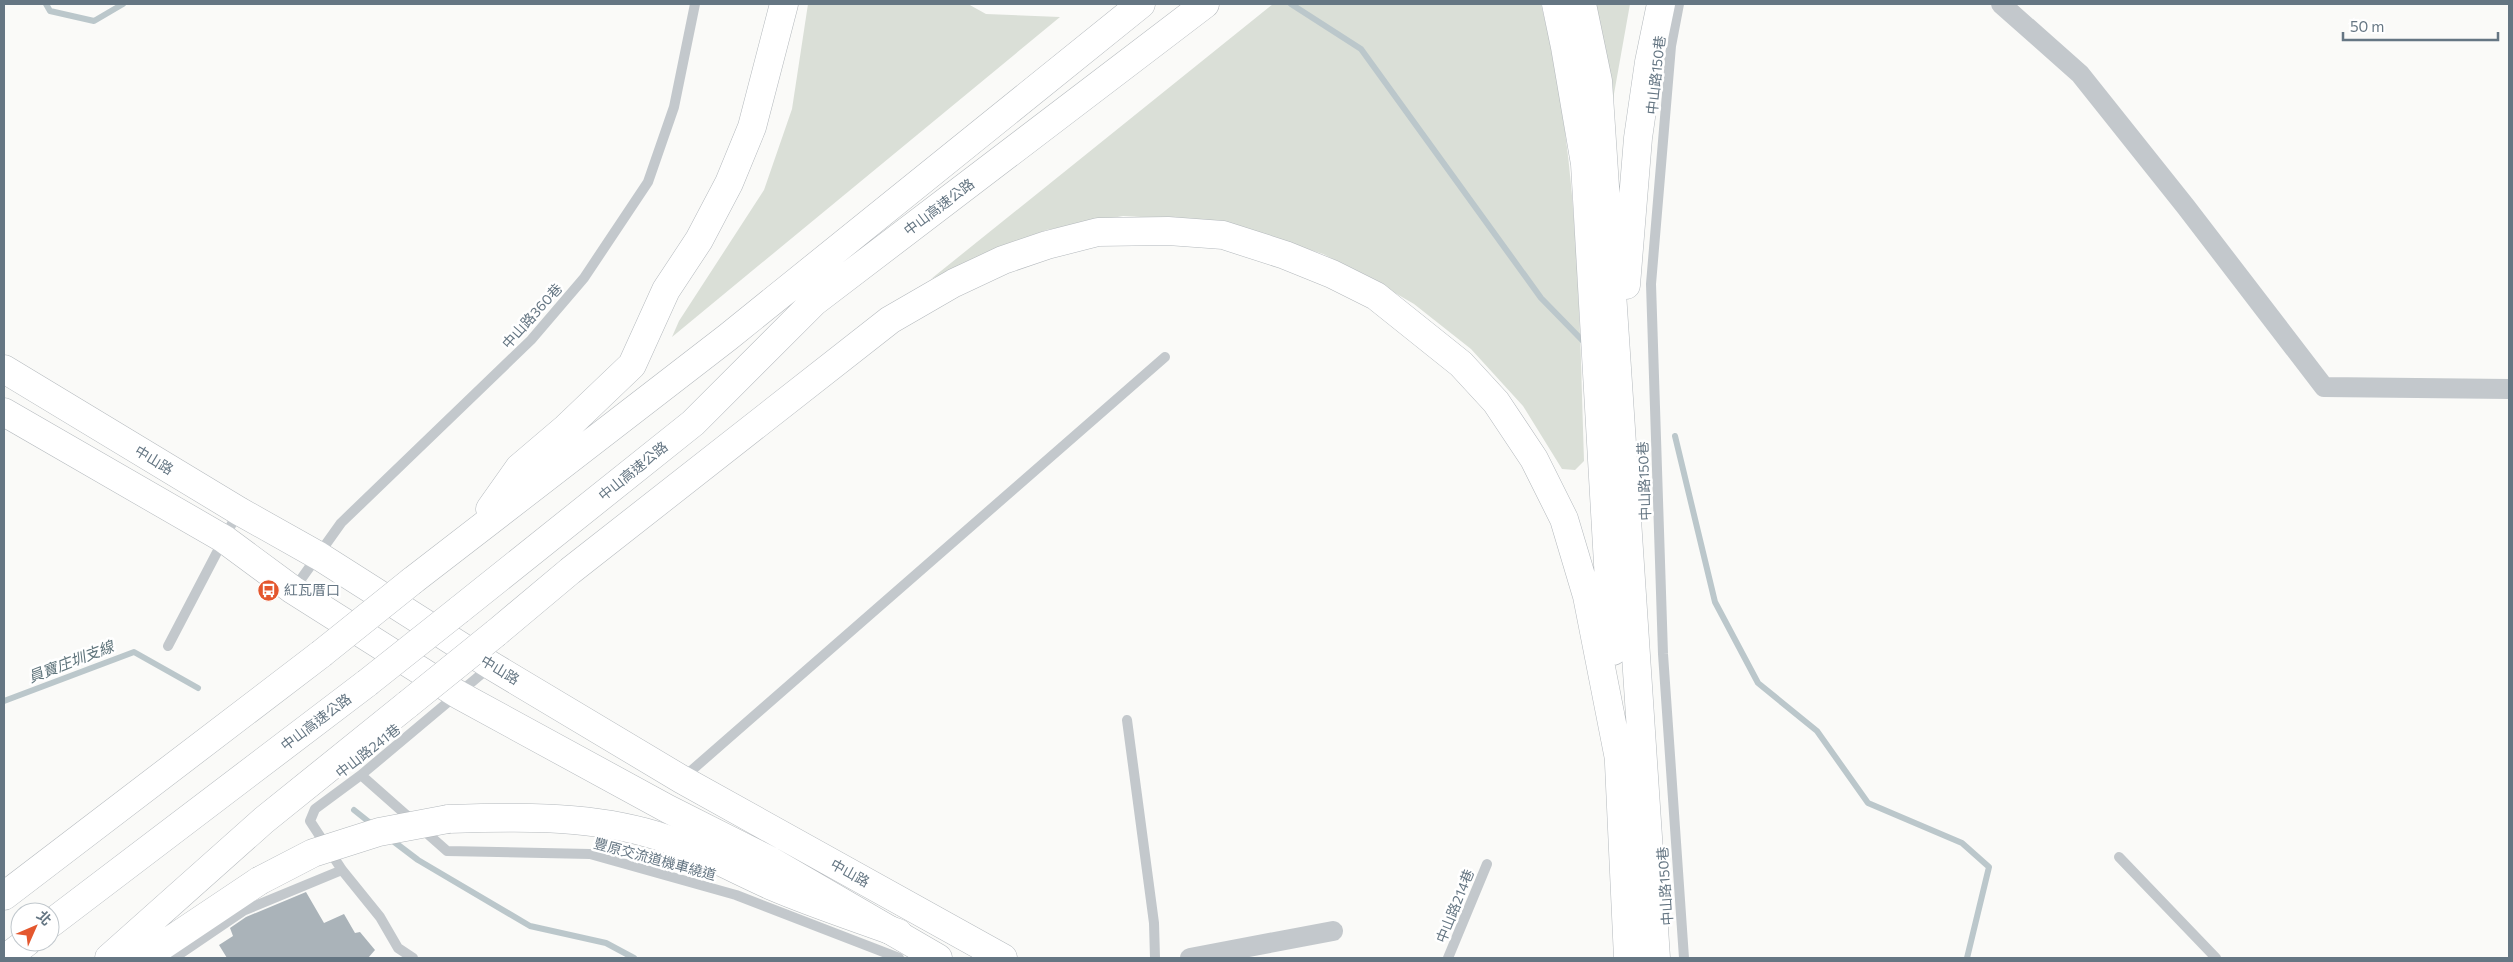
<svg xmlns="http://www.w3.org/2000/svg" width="2513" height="962" viewBox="0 0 2513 962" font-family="Commissioner,'Noto Sans TC',sans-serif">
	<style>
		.green { fill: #dadfd7 }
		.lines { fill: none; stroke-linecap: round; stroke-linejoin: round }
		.stream { stroke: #bbc7cb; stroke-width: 6 }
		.building { fill: #aab3b9 }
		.primary-casing { stroke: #b5babe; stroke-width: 29 }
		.motorway-casing { stroke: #b4b9bd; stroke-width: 29 }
		.service { stroke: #c3c8cc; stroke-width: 10 }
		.minor { stroke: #c3c8cc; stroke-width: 20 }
		.primary { stroke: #fff; stroke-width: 28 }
		.motorway { stroke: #fff; stroke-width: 28 }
		.motorway-bridge-casing { stroke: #b4b9bd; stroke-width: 29; stroke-linecap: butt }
		.motorway-bridge { stroke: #fff; stroke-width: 28 }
		.labels { text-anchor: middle; stroke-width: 5; stroke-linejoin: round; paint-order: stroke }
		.street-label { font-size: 14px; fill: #657683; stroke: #fff }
		.poi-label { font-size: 14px; fill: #657683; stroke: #fff; text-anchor: start }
		.water-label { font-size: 15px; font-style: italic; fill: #60757c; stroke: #fff }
	</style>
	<rect width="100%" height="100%" fill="#fafaf8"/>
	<!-- green -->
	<path class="green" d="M808,4h160l18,10 74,3 -388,320 7,-16 85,-131 28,-81z
		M1273,4h268c38,149 38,304 43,457l-9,9 -13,-1 -39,-63 -52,-57 -57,-45 -55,-32 -36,-18 -43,-14 -68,-19 -89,-5 -77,14 -115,49z
		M1594,4h36l-18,101z"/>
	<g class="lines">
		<!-- stream -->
		<path class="stream" d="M46,4l4,7 44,10 29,-17
			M1291,4l70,45 180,249 42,43
			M1675,436l40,166 43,81 59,48 51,72 94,40 27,24 -22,91
			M4,701l130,-49 64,36
			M354,810l20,16
			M389,838l29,22 112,66 76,17 28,15"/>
	</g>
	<!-- building -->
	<path class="building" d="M306,892l18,31 20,-9 11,19 5,-1 15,18 -7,8h-141l-8,-13 14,-9 -3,-8 16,-11z"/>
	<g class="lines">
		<defs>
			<path id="primary" d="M4,369l235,142 80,45 173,110 189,113 322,179
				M4,412l220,127 69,51 166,105 209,114 103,52 167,97"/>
			<path id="motorway" d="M1556,4l9,43 20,117 28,487
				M1582,4l16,77 58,877
				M1626,285l12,-147 11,-76 12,-58
				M490,509l29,-41 47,-40 66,-63 34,-75 33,-50 30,-57 23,-56 32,-123
				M412,581l316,-244 413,-333
				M459,610l234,-187 121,-121 391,-298
				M496,633l74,-62 320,-251 64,-37 49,-23 44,-15 51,-13 70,-1 55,4 62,20 47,19 44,22 85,68 35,38 38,57 30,60 23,77 32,163
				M1618,742l10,216
				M448,819c65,-2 133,-4 196,13 46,12 87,36 130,55 40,17 83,31 124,46
				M4,896l317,-242
				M50,924l317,-241
				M6,958l21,-16
				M109,958l155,-138 144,-116
				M144,958l115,-77"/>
		</defs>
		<!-- primary casing -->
		<use href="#primary" class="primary-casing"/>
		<!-- motorway casing -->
		<use href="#motorway" class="motorway-casing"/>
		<!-- service -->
		<path class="service" d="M1679,4l-8,42 -20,238 12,370 21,304
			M294,589l47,-66 190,-183 53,-62 64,-96 26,-75 21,-103
			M168,646l70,-134
			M1127,720l27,203 1,35
			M361,775l86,76 143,3 146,41 163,63
			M684,777l481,-420
			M2119,857l97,101
			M174,958l69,-47 99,-41
			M413,958l-15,-10 -18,-31 -38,-47 -32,-49 5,-12 46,-34 130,-109
			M1448,958l39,-94"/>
		<!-- minor -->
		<path class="minor" d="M2001,4l79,70 106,133 138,180 185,2
			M1190,958l143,-27"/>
		<!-- primary -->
		<use href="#primary" class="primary"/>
		<!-- motorway -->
		<use href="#motorway" class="motorway"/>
		<defs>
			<path id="motorway-bridge" d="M321,654l91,-73
				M367,683l92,-73
				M408,704l88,-71
				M259,881l54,-28 66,-21 69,-13"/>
		</defs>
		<!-- motorway-bridge casing -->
		<use href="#motorway-bridge" class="motorway-bridge-casing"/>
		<!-- motorway-bridge -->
		<use href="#motorway-bridge" class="motorway-bridge"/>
	</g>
	<!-- icons -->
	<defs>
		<symbol id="bus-disc" viewBox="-11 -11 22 22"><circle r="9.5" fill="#e4572e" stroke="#fff"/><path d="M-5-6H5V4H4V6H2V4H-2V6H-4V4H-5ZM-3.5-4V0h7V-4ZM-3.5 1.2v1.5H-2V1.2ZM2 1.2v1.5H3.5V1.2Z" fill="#fff"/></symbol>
	</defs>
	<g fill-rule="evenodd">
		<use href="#bus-disc" x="256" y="578" width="25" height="25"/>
	</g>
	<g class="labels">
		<!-- street labels -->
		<g class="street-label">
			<text transform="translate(1656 75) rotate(-84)" y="5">中山路150巷</text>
			<text transform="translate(939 207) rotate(-37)" y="5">中山高速公路</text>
			<text transform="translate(532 316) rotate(-48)" y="5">中山路360巷</text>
			<text transform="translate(154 460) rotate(31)" y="5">中山路</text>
			<text transform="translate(633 471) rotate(-39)" y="5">中山高速公路</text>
			<text transform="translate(1644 481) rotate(-92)" y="5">中山路150巷</text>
			<text transform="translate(500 670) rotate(31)" y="5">中山路</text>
			<text transform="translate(316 722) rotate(-37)" y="5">中山高速公路</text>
			<text transform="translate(368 751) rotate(-38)" y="5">中山路241巷</text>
			<text transform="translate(655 859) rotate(15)" y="5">豐原交流道機車繞道</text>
			<text transform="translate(850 873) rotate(29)" y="5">中山路</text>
			<text transform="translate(1665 886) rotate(-94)" y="5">中山路150巷</text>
			<text transform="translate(1455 906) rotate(-68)" y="5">中山路214巷</text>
		</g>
		<!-- poi labels -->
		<g class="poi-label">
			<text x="284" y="595">紅瓦厝口</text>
		</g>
		<!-- water labels -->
		<g class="water-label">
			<text transform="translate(71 662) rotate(-21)" y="5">員寶庄圳支線</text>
		</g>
	</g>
	<!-- border -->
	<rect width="2513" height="962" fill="none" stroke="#657683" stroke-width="10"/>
	<!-- north arrow -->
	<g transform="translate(35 927) rotate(45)"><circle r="24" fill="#ffffff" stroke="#c1c8cd"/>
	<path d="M0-4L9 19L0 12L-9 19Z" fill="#e4572e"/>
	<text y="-8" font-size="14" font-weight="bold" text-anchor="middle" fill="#657683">北</text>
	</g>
	<!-- scale -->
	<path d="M2343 32v8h155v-8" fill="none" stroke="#657683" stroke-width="2.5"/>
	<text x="2350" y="32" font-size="15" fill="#657683" stroke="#ffffff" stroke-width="4" paint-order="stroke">50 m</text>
</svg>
